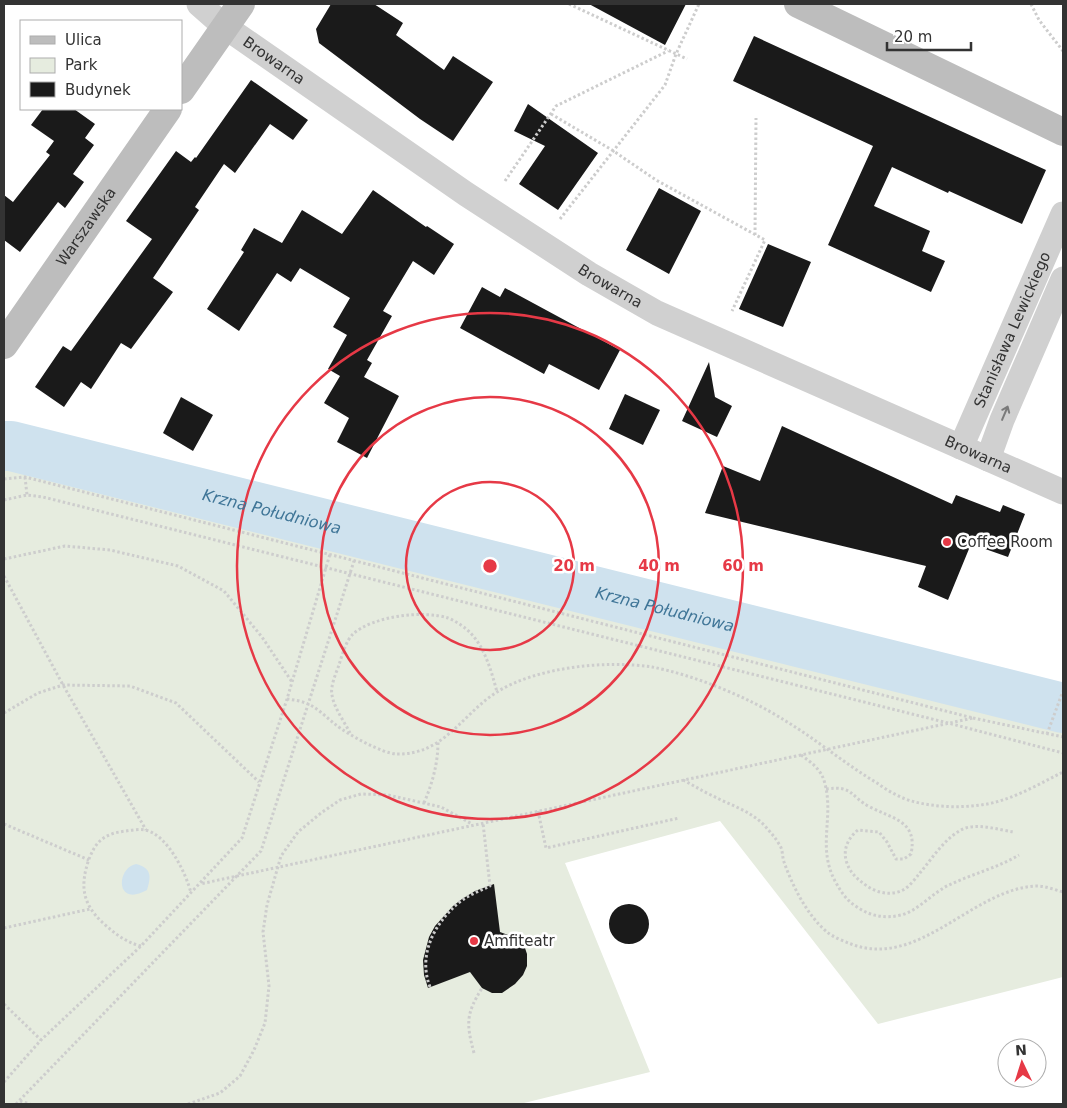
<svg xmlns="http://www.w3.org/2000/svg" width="1067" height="1108" viewBox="0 0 1067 1108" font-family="'DejaVu Sans',sans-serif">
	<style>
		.green { fill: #e6ecdf }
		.water { fill: #cfe2ee }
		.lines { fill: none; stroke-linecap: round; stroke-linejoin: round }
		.river { stroke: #cfe2ee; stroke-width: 50 }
		.building { fill: #1a1a1a }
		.path { stroke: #cdcdcd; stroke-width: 3; stroke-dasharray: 2.5 2.5; stroke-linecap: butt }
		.street { stroke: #d0d0d0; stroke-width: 25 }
		.secondary { stroke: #bdbdbd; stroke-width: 28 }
		.oneway { stroke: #7a7a7a }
		.ring { fill: none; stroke: #e63946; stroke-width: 2.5 }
		.poi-dot { fill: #e63946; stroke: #fff; stroke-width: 2 }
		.labels { text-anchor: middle; stroke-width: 5; stroke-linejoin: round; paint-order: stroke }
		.street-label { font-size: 15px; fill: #333; stroke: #fff }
		.poi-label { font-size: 15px; fill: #333; stroke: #fff; text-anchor: start }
		.water-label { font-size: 16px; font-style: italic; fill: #3f7597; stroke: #fff }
		.centre { fill: #e63946; stroke: #fff; stroke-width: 2.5 }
		.ring-label { font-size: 15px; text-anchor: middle; font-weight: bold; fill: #e63946; stroke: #fff; stroke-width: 5; stroke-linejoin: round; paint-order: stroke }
	</style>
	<rect width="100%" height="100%" fill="#fff"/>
	<!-- green -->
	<path class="green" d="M4,467l1059,255v255l-185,47 -158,-203 -155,42 85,209 -130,32h-516z"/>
	<!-- water -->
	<path class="water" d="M136,864c16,4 15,13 11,26 -32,18 -31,-22 -11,-26z"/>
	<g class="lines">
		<!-- river -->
		<path class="river" id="s1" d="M4,446h7l1052,262"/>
	</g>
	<!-- building -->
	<path class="building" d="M331,4h43l29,19 -7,12 48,35 9,-14 40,26 -40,59 -33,-22 -101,-76 -3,-14z
		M589,4h97l-21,41z
		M754,36l292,134 -24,54 -73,-33 -1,2 -56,-26 -18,39 56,25 -8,20 23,10 -14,31 -103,-47 45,-99 -140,-65z
		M251,80l57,40 -15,20 -23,-16 -35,49 -11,-9 -29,43 4,3 -46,68 20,14 -42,57 -10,-6 -30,46 -10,-7 -17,25 -29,-20 28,-41 8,5 81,-112 -26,-18 50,-70 15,11 4,-5 1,1z
		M528,104l70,49 -40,57 -39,-26 26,-38 -31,-15z
		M43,109h31l21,15 -10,14 9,7 -21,29 11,8 -19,26 -7,-6 -38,50 -16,-12v-45l9,7 37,-47 -4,-3 8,-11 -23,-16z
		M659,188l42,23 -32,63 -43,-24z
		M373,190l53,37 1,-1 27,18 -20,31 -21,-14 -30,50 9,5 -25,44 5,3 -8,14 35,19 -32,62 -30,-16 12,-24 -25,-15 16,-27 -12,-7 19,-34 -14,-8 17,-29 -50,-30 -9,14 -14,-9 -38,58 -32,-22 37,-57 -3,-2 13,-22 28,15 20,-33 40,24z
		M768,244l43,18 -28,65 -44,-18z
		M482,287l18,10 5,-9 115,62 -21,40 -50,-26 -5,10 -84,-46z
		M709,362l6,35 17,9 -15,31 -35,-16z
		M625,394l35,16 -17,35 -34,-16z
		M181,397l32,18 -20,36 -30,-18z
		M782,426l170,78 4,-9 44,17 3,-7 22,9 -17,43 -37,-13 -23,56 -30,-13 8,-21 -221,-53 18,-47 37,15z
		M494,884l6,48 16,6 8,7 3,9v12l-4,9 -8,9 -13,9h-10l-10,-5 -12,-16 -42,16 -4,-13 -1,-15 6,-23 6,-11 18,-20 9,-7 13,-8z
		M609 924a20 20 0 1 1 40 0a20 20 0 1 1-40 0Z"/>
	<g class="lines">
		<!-- path -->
		<path class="path" d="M569,4l118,55
			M1031,4l8,16 24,31
			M551,114l61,36 44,30 109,60 -33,71
			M505,181l51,-75 112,-55
			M560,219l105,-134 11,-31 23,-50
			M755,235l1,-117
			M25,477l2,18
			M4,479l21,-2 948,241 -773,166
			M4,500l23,-5 16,2 905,226 115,30
			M4,559l61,-13 45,4 68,16 46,25 38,46 30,45
			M4,576l59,109 83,145
			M287,699c7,1 15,2 21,5 11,5 19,14 28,21 11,9 47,29 61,29 47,1 65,-40 100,-62 40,-25 109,-32 155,-25 42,8 96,30 132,53 32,19 61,44 93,63 11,8 25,16 38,19 21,5 44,6 65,3 29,-3 57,-20 83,-33
			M4,713l34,-20 25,-8 67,1 46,17 83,79
			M973,718l90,19
			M350,733c-6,-12 -16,-25 -18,-38 -2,-8 4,-22 7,-30 3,-10 7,-24 14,-31 20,-18 70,-24 95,-16 6,2 13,7 17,10 19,15 26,42 32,64
			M1047,734l16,-43
			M801,755c11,8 21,15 24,29 9,34 -8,63 10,97 6,11 12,20 22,26 13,9 28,12 44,8 17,-4 31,-22 48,-30 23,-11 48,-17 70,-30
			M683,780c10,5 19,11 30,16 17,9 38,15 52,30 5,6 10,11 14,18 4,5 3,12 5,18 9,25 23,53 43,70 6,5 16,9 24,12 68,26 122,-56 186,-58 9,0 18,4 26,6
			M826,789c28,-4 24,8 44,18 23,12 48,14 41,47l-7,5h-8l-9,-17 -8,-10 -21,-2c-9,7 -15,18 -12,30 3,12 11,19 21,26 10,7 24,10 36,4 6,-3 12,-11 16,-16 13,-15 24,-34 42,-44 14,-8 38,0 53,2
			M424,803c8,-19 14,-39 14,-61
			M538,811l8,37 133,-30
			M4,824l85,36
			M4,928l86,-19
			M141,946c-16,-4 -27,-13 -39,-24 -20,-19 -22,-37 -13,-63 3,-7 6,-14 12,-19 7,-6 16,-8 25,-9 6,-1 13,-2 19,-1 22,4 41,43 46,63
			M430,987c-12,-31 3,-61 26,-82 10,-9 23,-14 34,-19l-7,-63
			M4,1004l37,36
			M474,1053c-8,-30 -8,-39 8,-65
			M4,1082l37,-42 100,-94 101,-108 45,-139 43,-145
			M20,1101l10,3
			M16,1104l245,-253 93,-290
			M188,1104l32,-11 20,-17 14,-26 11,-27 4,-37 -6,-54 4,-27 14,-49 17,-24 23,-19 19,-13 21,-6 27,1 53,12 31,17"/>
		<!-- street -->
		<g class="street">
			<path id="s2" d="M199,4l25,22 242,168 123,80 68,39 406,179"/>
			<path id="s3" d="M961,447l102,-233"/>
			<path d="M988,459l14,-39 61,-141"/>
		</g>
		<!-- secondary -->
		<g class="secondary">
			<path d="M798,4l265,128"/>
			<path d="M181,90l60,-86"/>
			<path id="s4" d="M4,345l164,-236"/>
		</g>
	</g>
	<!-- one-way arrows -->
	<defs><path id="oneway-shaft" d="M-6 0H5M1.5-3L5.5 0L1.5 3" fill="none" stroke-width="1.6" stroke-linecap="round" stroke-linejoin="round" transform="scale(1.25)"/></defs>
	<use class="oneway" href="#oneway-shaft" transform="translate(1005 413) rotate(-67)"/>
	<!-- distance rings -->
	<g class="ring">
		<circle cx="490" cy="566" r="84"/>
		<circle cx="490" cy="566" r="169"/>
		<circle cx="490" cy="566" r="253"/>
	</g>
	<!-- markers -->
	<g class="poi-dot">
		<circle cx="947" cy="542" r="5"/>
		<circle cx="474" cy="941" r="5"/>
	</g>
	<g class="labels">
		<!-- street labels -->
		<g class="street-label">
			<text dy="5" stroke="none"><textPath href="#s2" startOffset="94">Browarna</textPath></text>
			<text dy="5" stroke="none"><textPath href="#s4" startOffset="144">Warszawska</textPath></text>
			<text dy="5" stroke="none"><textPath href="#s2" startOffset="499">Browarna</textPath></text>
			<text dy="5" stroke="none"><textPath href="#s3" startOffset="128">Stanisława Lewickiego</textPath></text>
			<text dy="5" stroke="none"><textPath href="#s2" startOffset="904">Browarna</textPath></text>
		</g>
		<!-- poi labels -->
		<g class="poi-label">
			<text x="957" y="547">Coffee Room</text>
			<text x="484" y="946">Amfiteatr</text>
		</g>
		<!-- water labels -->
		<g class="water-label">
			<text dy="6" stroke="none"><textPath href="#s1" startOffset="276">Krzna Południowa</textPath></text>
			<text dy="6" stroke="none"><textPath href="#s1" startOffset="681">Krzna Południowa</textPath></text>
		</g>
	</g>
	<circle cx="490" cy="566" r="8" class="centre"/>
	<g class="ring-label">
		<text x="574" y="571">20 m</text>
		<text x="659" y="571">40 m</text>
		<text x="743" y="571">60 m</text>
	</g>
	<!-- border -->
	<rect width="1067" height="1108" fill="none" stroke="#333333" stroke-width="10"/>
	<!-- legend -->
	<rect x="20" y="20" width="162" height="90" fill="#ffffff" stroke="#adadad"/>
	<rect x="30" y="36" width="25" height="8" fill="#bdbdbd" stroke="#adadad"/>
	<text x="65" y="45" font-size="15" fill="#333333">Ulica</text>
	<rect x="30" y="58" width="25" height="15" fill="#e6ecdf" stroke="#adadad"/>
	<text x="65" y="70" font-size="15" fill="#333333">Park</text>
	<rect x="30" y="82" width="25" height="15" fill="#1a1a1a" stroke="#adadad"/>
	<text x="65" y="95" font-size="15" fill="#333333">Budynek</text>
	<!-- north arrow -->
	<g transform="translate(1022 1063) rotate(356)"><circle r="24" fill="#ffffff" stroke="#adadad"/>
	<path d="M0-4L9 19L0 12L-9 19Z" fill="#e63946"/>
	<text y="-8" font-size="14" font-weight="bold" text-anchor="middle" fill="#333333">N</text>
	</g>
	<!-- scale -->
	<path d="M887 42v8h84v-8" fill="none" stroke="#333333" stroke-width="2.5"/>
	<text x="894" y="42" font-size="15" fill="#333333" stroke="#ffffff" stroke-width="4" paint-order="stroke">20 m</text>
</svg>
